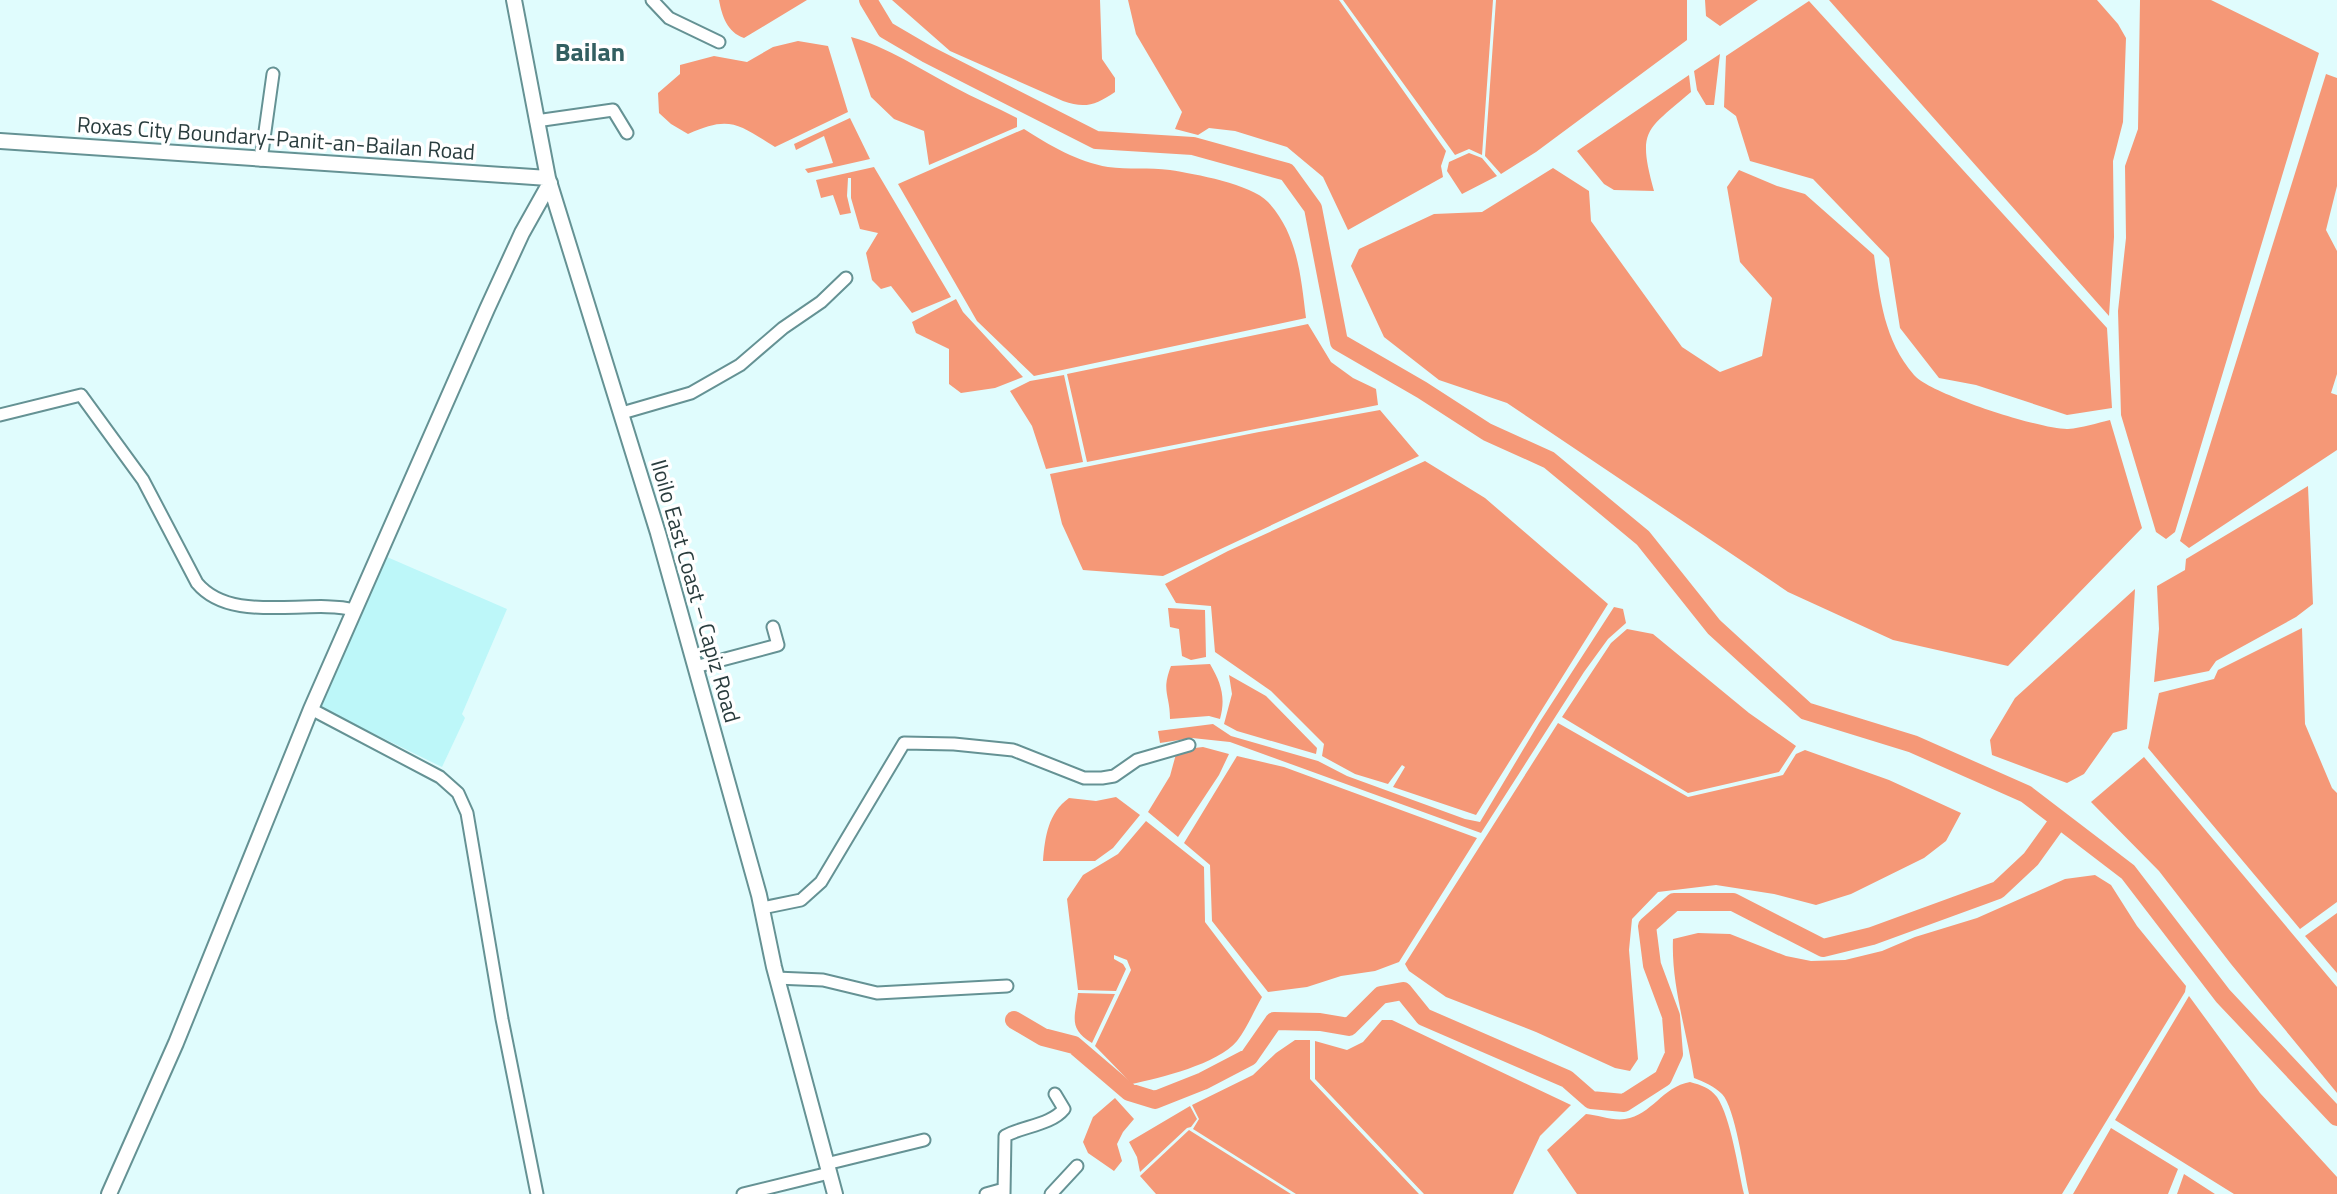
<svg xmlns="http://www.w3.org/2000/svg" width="2337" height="1194" viewBox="0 0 2337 1194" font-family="'Titillium Web',sans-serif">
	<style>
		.built { fill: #bdf7f9 }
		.water { fill: #f59877 }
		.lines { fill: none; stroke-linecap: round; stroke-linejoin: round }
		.river { stroke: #f59877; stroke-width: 18 }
		.minor-casing { stroke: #659294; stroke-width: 15 }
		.major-casing { stroke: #659294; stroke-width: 18 }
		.minor { stroke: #fff; stroke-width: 11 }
		.major { stroke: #fff; stroke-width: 14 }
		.labels { text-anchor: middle; stroke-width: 7; stroke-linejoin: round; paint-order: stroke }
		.street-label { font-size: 22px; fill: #2a3d3e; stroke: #fff }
		.quarter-label { font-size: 26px; font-weight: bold; fill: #335f61; stroke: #fff }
	</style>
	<rect width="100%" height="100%" fill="#e0fcfd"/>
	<!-- built -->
	<path class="built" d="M387,557l120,52 -45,105 3,4 -23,49 -121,-59z"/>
	<!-- water -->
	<path class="water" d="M719,0h88l-63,38c-17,-6 -22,-22 -25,-38z
		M892,0h208l2,59 13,19v14c-19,13 -30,17 -52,9l-113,-50z
		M1128,0h211l107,151 -5,15 2,11 -95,53 -25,-53 -36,-30 -52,-16 -26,-3 -11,7 -23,-6 7,-17 -46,-78z
		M1343,0h150l-11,155 -13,-6 -14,6z
		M1496,0h191v40l-151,112 -35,22 -16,-18z
		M1705,0h53l-38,26 -14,-10z
		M1829,0h268l21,24 8,14 -3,84 -10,39 1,76 -5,79z
		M2140,0h71l108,53 -144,479 -9,7 -10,-7 -35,-117 -3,-104 8,-73 -1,-72 13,-37z
		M1809,1l298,327 5,80 -45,7 -91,-30 -37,-7 -39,-50 -11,-70 -76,-79 -63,-18 -14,-45 -12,-9 2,-51z
		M851,37c37,10 69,32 103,50 20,11 42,20 63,31v9l-88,38 -5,-34 -30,-12 -23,-22z
		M798,41l30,5 20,66 -73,35c-37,-23 -45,-32 -87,-13l-17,-10 -12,-11 -1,-20 22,-19v-9l34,-9 33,6 26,-15z
		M1720,54l-6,51h-8l-9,-15 -3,-19z
		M2326,74l11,4v108l-11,44 11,21v123l-6,19 6,2v55l-148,98 -9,-7z
		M1689,75l2,17c-45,39 -54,37 -37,99l-40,-1 -10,-6 -27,-33z
		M850,118l20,41 -62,14 -3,-4 28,-6 -9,-27 -28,14 -2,-6z
		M1024,129c25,16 54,33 84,38 20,3 41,0 62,3 25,4 81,14 98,32 30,32 33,76 38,116l-272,58 -57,-55 -79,-137z
		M1469,153l13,5 15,18 -35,18 -15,-23 2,-9z
		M874,167l77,130 -39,16 -21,-27 -10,3 -9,-9 -6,-27 12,-20 -18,-4 -9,-31v-20h-3l-1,18 4,17 -11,2 -7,-20 -12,3 -5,-18z
		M1553,168l36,23 2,30 91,126 38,25 42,-16 10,-58 -32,-36 -13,-75 12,-17 38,16 28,8 69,61c6,44 10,85 40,120 16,19 128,55 154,54 14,-1 29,-6 42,-9l32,108 -134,138 -115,-26 -105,-48 -281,-189 -68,-23 -55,-43 -33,-71 8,-17 75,-35 48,-2z
		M956,299l7,13 60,65 -28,11 -34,5 -12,-9v-35l-33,-16 -4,-11z
		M1308,324l23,38 22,16 23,11 2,16 -291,57 -20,-88z
		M1064,375l19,87 -37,7 -14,-43 -22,-35 20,-10z
		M1380,410l39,46 -256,120 -80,-6 -21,-46 -12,-50 209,-42z
		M1425,461l60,37 123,106 -132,211 -83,-28 12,-20 -3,-2 -14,19 -33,-10 -33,-18 2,-12 -53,-53 -56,-39 -4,-46 -35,-3 -11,-19 63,-33z
		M2308,486l5,118 -17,13 -80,44 -7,10 -55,11 5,-53 -2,-43 28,-16 1,-11z
		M2135,589l-8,140 -14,4 -29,41 -17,9 -75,-28 -2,-15 25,-42z
		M1614,607l9,2 3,14 -18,16 -24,33 -103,161 -251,-91 -38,-4 -32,5 -2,-12 55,-7 18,12 87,25 29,15 118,43 15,3 59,-99z
		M1168,608l37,2 1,47 -15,3 -9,-4 -3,-27 -9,-2z
		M2302,628l3,96 27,64 5,5v109l-37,27 -152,-181 11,-55 55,-14 4,-9z
		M1627,629l26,5 96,79 47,33 -17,26 -91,21 -126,-76 49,-74z
		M1210,664c11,19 16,33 10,55l-11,-3 -39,3c0,-25 -9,-27 1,-53z
		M1229,675l37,21 51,52 -1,6 -79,-23 -13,-7 8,-30z
		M1558,723l130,74 95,-22 13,-21 9,-4 84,30 72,33 -15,28 -22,17 -73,36 -35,11 -42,-11 -58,-9 -58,7 -26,27 -3,31 9,109 -8,12 -15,-3 -79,-36 -90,-35 -37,-26 -4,-7z
		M1203,747l26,7 -10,21 -41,62 -30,-25 22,-36 6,-22 10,-5z
		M1237,756l47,11 193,71 -78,124 -24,9 -34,5 -34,11 -39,5 -56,-71 -2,-56 -26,-22z
		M2144,757l193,230v106l-106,-129 -72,-93 -68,-69z
		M1116,797l24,18 -27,33 -18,13h-52c2,-24 5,-48 26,-63l27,3z
		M1146,821l58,46 1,55 57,75c-8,14 -15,31 -25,44 -19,23 -77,37 -105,43l-37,-38 36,-76 -4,-10 -13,-5v4l9,5 3,5 -10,22 -38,-1 -11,-91 16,-24 35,-21z
		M2095,875l16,10 26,41 49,60 -1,6 -123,202h-313c-5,-21 -14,-87 -27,-100 -8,-8 -18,-12 -28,-16 -7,-46 -23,-93 -21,-139l25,-6 32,1 56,22 25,5 34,-1 37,-9 33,-14 62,-19 88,-39z
		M2337,913v60l-32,-37z
		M1078,993l37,1 -23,49c-24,-14 -17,-26 -14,-50z
		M2189,996l71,97 77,84v17h-103l-119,-74z
		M1382,1020h10l179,85 -31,31 -27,58h-89l-109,-115v-38l32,9 16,-8z
		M1295,1040h15v39l109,115h-123l-103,-65 6,-10 -7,-14 61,-30 23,-22z
		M1690,1082c11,3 20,6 27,15 14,21 21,72 27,97h-167l-30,-44 39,-36c12,1 27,7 39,5 27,-4 37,-32 65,-37z
		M1115,1098l19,21 -11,13 -6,12 5,17 -8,10 -26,-18 -5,-11 10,-25z
		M1190,1106l7,13 -6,8 -4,1 -47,44 -3,-15 -8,-15z
		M2111,1128l67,41 -10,25h-95z
		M1189,1130l102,64h-135l-16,-18z
		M2184,1174l31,20h-38z"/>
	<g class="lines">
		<!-- river -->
		<path class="river" d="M868,0l18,30 41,24 169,86 97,6 94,26 26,36 26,134 83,48 65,42 62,28 94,78 71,89 92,84 107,33 113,50 102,78 95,124 114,121
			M1014,1020l29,17 31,8 55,47 26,8 48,-19 46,-24 25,-36 46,1 29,5 32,-32 22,-4 21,26 143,62 24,21 33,3 39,-25 11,-24 -3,-38 -19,-51 -5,-39 27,-24h59l90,46 49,-12 126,-46 33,-31 28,-39"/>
		<defs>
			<path id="minor" d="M652,0l17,18 50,24
				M536,121l77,-11 14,23
				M261,160l12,-86
				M622,413l69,-20 49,-28 43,-37 38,-26 25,-24
				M0,415l81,-20 62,85 54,103c35,42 110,15 158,27
				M695,667l83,-22 -5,-18
				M311,709l129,68 18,16 9,20 35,206 35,175
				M762,908l39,-8 20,-18 83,-139 50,1 59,6 71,28h18l12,-2 23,-16 52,-15
				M776,978l47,2 54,13 130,-7
				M826,1164l98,-24
				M743,1194l86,-21
				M986,1194l18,-5
				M1004,1194l1,-58c18,-10 46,-11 59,-27l-9,-15
				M1051,1194l26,-28"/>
			<path id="major" d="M514,0l34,178 110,355 101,362 15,72 61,227
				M0,141l548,37
				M109,1194l67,-151 135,-334 176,-400 35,-76 28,-50"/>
		</defs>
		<!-- minor casing -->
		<use href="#minor" class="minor-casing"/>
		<!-- major casing -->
		<use href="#major" class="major-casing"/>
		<!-- minor -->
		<use href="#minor" class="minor"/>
		<!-- major -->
		<use href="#major" class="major"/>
	</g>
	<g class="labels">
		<!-- street labels -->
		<g class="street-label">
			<text transform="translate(276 138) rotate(4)" y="8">Roxas City Boundary-Panit-an-Bailan Road</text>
			<text transform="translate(696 591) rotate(74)" y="8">Iloilo East Coast – Capiz Road</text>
		</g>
		<!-- quarter labels -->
		<g class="quarter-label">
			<text x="590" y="61">Bailan</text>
		</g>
	</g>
</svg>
